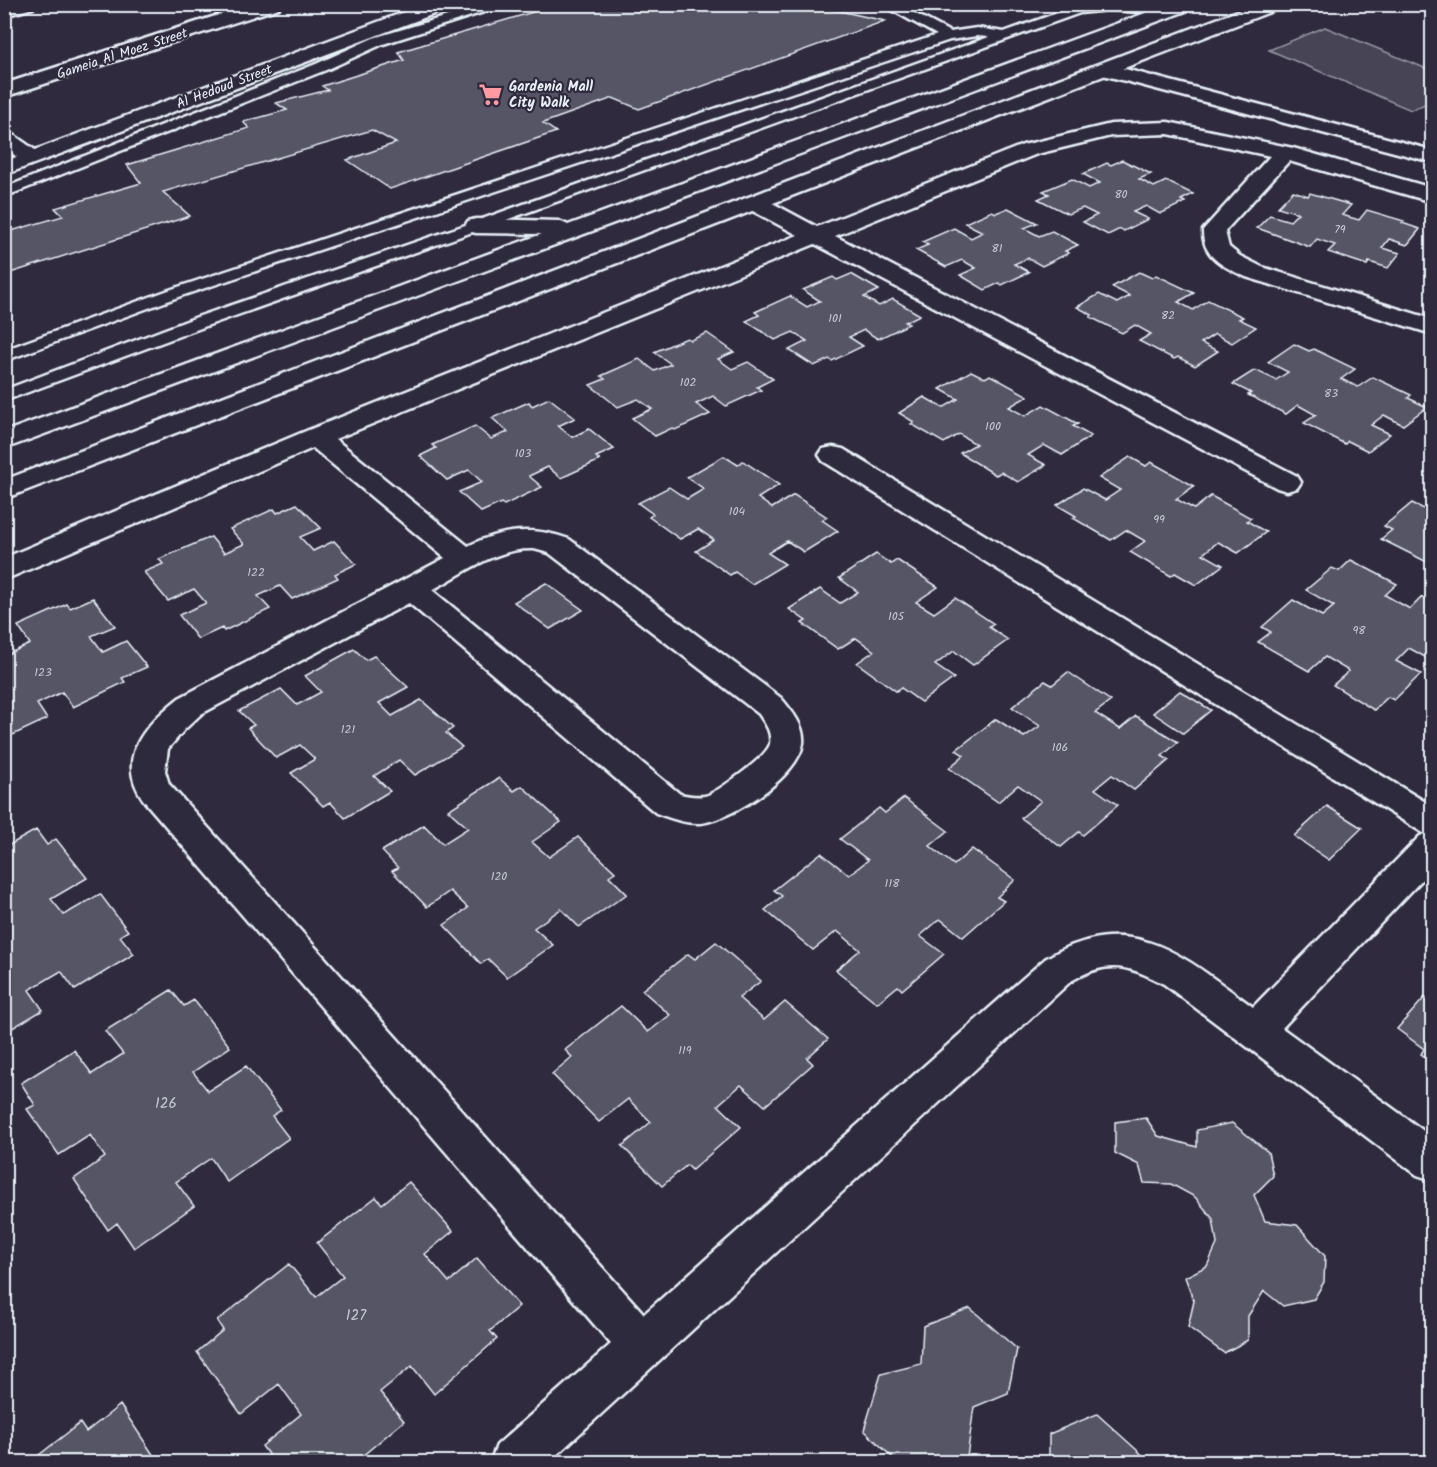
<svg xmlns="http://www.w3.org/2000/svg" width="1437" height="1467" viewBox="0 0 1437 1467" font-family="Kalam,sans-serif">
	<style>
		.green { fill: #464455; stroke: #979aa6; stroke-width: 1.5 }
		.building { fill: #575565; stroke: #e8f1f8; stroke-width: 1.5 }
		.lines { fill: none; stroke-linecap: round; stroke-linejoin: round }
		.service-casing { stroke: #e8f1f8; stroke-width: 5 }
		.minor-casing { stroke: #e8f1f8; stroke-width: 5 }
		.tertiary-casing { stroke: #e8f1f8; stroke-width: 5 }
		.service { fill: #2f2a3d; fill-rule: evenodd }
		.minor { fill: #2f2a3d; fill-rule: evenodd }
		.tertiary { fill: #2f2a3d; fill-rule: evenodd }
		.labels { text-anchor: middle; stroke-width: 4.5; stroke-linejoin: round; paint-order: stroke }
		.number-label { font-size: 12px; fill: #c4cad3 }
		.far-street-label { font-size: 14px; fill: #e8f1f8; stroke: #2f2a3d }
		.far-poi-label { font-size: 14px; font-weight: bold; fill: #e8f1f8; stroke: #2f2a3d; text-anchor: start }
		.near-number-label { font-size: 15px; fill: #c4cad3 }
	</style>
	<rect width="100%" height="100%" fill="#2f2a3d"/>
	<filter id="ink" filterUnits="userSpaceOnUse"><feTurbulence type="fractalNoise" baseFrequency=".0167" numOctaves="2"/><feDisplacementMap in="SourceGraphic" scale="12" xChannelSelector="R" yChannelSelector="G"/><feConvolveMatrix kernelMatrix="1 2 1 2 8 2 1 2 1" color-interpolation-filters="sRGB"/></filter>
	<g filter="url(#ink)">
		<!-- green -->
		<path class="green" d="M1325,27l107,44v30l-21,9 -142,-60z"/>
		<!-- building -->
		<path class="building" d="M560,4h248l77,17 -246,88 -26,-11 -70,25 13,9 -166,57 -43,-29 49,-17 -24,-13 -209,62 27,24 -186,59v-42l59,-17 -8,-8 86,-25 -14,-18 122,-37 -6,-6 44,-12 -11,-7 52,-13 -6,-4 82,-26 -6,-8z
			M1122,160l29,14 -12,5 15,8 12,-6 27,13 -12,6 4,2 -25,12 -14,-8 -13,6 15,7 -24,12 -4,-2 -12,6 -25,-13 14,-7 -14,-7 -15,6 -30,-15 11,-5 -6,-3 29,-12 17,9 11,-5 -17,-9 24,-11 4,2z
			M1293,191l15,5 2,-3 41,12 -9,10 17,5 8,-10 37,11 -2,2 18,6 -13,16 -18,-6 -7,9 18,5 -12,15 -19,-6 -2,3 -39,-13 7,-7 -18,-6 -7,8 -53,-19 13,-13 20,6 8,-8 -20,-6z
			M1008,208l29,15 -13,5 15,8 13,-5 26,14 -13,6 4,2 -27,13 -14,-8 -14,6 15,8 -27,13 -3,-2 -14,7 -25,-15 16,-7 -14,-8 -16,7 -30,-17 12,-5 -6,-3 32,-14 17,10 12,-6 -18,-9 27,-12 4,2z
			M1139,272l13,6 4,-3 38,18 -16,9 15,8 15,-10 35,17 -4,2 17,8 -24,16 -17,-9 -14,9 17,8 -23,15 -17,-9 -4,2 -35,-18 12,-7 -16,-9 -13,8 -32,-16 2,-2 -15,-8 22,-13 18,9 13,-7 -18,-9z
			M851,274l28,16 -15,7 15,9 14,-7 27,16 -15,7 4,2 -31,15 -14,-9 -15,7 14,9 -31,15 -3,-2 -15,7 -25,-16 18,-9 -14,-9 -18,8 -29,-19 13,-6 -4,-3 35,-16 17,11 13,-6 -17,-11 30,-13 4,3z
			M707,333l27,19 -16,7 14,10 16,-7 25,17 -16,8 4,3 -35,16 -13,-10 -17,8 14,10 -35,16 -3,-2 -17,8 -23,-18 20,-9 -14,-10 -20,8 -28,-22 15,-6 -4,-3 38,-17 16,12 16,-7 -17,-12 33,-14 4,2z
			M1294,344l15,7 5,-2 41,20 -14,10 17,8 15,-10 38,18 -3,3 19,9 -24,18 -19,-10 -13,10 19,9 -22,17 -20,-10 -3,3 -41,-21 12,-8 -18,-10 -12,9 -38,-19 3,-2 -18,-9 22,-14 21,10 12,-8 -20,-10z
			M971,371l14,7 5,-3 38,21 -19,11 16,9 18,-11 35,19 -5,2 18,10 -29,19 -18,-10 -16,10 18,10 -28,17 -17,-10 -5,3 -36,-22 16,-9 -17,-10 -15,9 -33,-19 3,-2 -15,-9 25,-16 19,11 15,-9 -18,-10z
			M549,398l26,20 -17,8 14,11 17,-8 25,20 -18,8 4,3 -39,18 -13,-11 -19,9 13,11 -38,18 -3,-2 -20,9 -22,-20 23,-10 -13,-12 -22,10 -27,-24 16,-8 -4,-3 43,-19 16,13 17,-7 -16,-14 37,-16 3,4z
			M724,456l14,9 5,-4 36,24 -21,13 14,10 22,-13 33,22 -5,3 16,11 -34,21 -17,-11 -19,12 17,11 -33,20 -17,-12 -5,3 -34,-24 18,-11 -16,-11 -18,10 -31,-22 4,-3 -15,-11 31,-16 18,12 17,-10 -17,-12z
			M1130,457l16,9 5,-4 43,24 -18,13 18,10 17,-13 40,22 -4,3 19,11 -28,21 -20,-11 -15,12 20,11 -27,20 -21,-12 -4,3 -41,-24 15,-11 -19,-11 -15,10 -38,-22 3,-2 -19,-11 26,-17 22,12 15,-10 -21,-12z
			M1412,503l20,10 -1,51 -50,-25 11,-9 -8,-4z
			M297,504l24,24 -21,9 13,14 21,-10 22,23 -21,10 3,4 -46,21 -12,-13 -22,10 12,13 -46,22 -2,-3 -24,11 -19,-24 27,-12 -12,-14 -26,12 -24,-29 19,-8 -4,-5 52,-22 13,16 20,-9 -14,-15 44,-20 3,4z
			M876,554l15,10 6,-4 41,27 -22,15 18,11 21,-15 39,26 -5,3 19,13 -35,25 -19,-14 -19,14 19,13 -33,24 -20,-14 -5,3 -39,-28 17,-12 -18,-13 -18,11 -36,-26 4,-2 -17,-12 31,-20 20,14 18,-11 -19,-14z
			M1351,560l46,24 -12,11 25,14 12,-12 10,6v58l-23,-13 -13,13 25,13 -27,26 -6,-3 -14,13 -41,-25 16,-14 -24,-14 -16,14 -51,-29 13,-10 -9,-5 31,-27 29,16 12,-10 -28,-16 26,-22 7,3z
			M546,583l37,27 -33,19 -36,-27z
			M93,598l22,28 -24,10 12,16 23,-11 21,26 -25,11 3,4 -52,25 -11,-15 -25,12 10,15 -43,20v-91l4,6 22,-10 -12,-18 49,-22 3,4z
			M354,649l12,11 8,-4 34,31 -29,16 13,13 29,-16 32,28 -7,5 16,14 -47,28 -16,-15 -25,16 16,15 -45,27 -15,-16 -7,4 -32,-33 24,-14 -15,-14 -24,13 -28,-30 6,-3 -15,-14 42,-22 16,16 24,-13 -16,-16z
			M1068,672l43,29 -16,12 25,16 16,-13 42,26 -16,14 7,4 -35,30 -22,-15 -17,14 23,16 -35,30 -4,-3 -18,15 -40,-29 20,-17 -23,-16 -20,17 -49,-34 15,-13 -8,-5 40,-31 28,18 16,-11 -28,-19 33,-26 7,4z
			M1180,691l31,19 -28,23 -30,-20z
			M499,778l15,13 8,-5 39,36 -29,20 17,15 29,-20 37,35 -6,4 18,18 -48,33 -18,-18 -27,19 19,17 -46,32 -19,-18 -7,5 -37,-39 24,-17 -18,-17 -23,16 -35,-36 6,-3 -16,-17 42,-26 19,19 25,-16 -20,-18z
			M904,798l44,33 -18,15 24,19 18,-16 43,31 -18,17 7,4 -41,36 -23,-18 -20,17 24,18 -42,36 -4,-4 -21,17 -41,-33 24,-20 -23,-19 -24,19 -48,-40 17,-14 -8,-6 47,-37 28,22 19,-15 -28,-21 39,-31 6,5z
			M1327,806l35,22 -33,32 -35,-24z
			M36,830l11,15 9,-6 31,39 -36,21 13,16 36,-21 28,37 -8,5 14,18 -59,36 -14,-19 -32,19 14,20 -39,23v-185z
			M716,942l45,39 -22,17 25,22 21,-18 43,37 -21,19 6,6 -48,42 -24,-21 -23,20 23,22 -49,43 -5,-5 -25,21 -40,-40 29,-24 -23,-23 -29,23 -47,-48 20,-17 -7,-7 56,-44 27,26 22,-17 -28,-25 46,-36 7,5z
			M171,990l13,16 10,-6 36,47 -37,25 15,19 38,-25 35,44 -9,6 17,22 -62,44 -16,-24 -35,24 18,24 -60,42 -17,-25 -9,7 -34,-51 31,-22 -15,-22 -31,20 -32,-46 8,-4 -14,-22 53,-33 18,24 31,-20 -18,-23z
			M1425,997l7,5v60l-11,-8 3,-5 -27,-20z
			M1146,1118l12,18 39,11v-17l35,-7 36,29 5,24 -19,19 11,26 32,4 28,31 -1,26 -10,17 -31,7 -19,-15 -16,25v24l-24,13 -36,-26 6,-26 -9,-24 22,-11 10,-22 -4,-25 -18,-22 -24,-13 -27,-1 -5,-18 -24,-12v-31z
			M409,1182l44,49 -28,23 24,28 28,-24 42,48 -29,25 7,8 -63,55 -22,-28 -32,26 24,29 -49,41h-81l-12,-16 39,-32 -22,-30 -38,30 -44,-62 26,-22 -6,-9 72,-57 27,33 27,-21 -26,-33 59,-46 6,7z
			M970,1308l47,41 -9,44 -34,14 -7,50 -22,5h-48l-33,-32 17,-56 40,-10 2,-38z
			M120,1405l38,57h-128l50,-39 6,9z
			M1097,1414l51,46v2h-99v-28z"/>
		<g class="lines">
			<defs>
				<path id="service" d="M488,4h21l-126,40 -57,26 -322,127v-9l312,-124 57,-26z
					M881,4h16l53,28 27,-4 27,4 70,-25 17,-3 83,2 6,4 -6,4 -66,-4 -28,3 -599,216 -272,96 -205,76v-11l193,-73 274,-94 518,-186 -12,-1 -27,4 -769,256 -177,65v-11l165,-60 768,-255z"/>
				<path id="minor" d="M36,4l-3,4 -29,8v-11z
					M253,4h29l-3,4 -275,89v-13z
					M426,4h27l-3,4 -446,167v-14l13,-4 -13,-10v-16l7,2 24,17z
					M1106,64l326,86v12l-333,-88 -3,-4 3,-4z
					M1168,122l125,26 139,40v14l-143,-41 -64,70 4,16 11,9 22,11 170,52v15l-186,-57c-22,-10 -44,-20 -43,-47l67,-74 -102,-22 -57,2 -74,18 -202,82 462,240 4,6 -4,6 -10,3 -10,-3 -462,-244 -480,195 133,107c34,-17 65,-20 101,-7l212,159c10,12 24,28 22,45 -4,33 -70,76 -102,80 -15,1 -31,-5 -45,-10l-247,-210 -208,111 -17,16 -16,19 -3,22 4,13 475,530 401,-355c87,-52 137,-3 208,48l167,-171 5,-2 -602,-373 -4,-6 4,-6 10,-2 10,2 589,357v63l-150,159 150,109v43l-15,-5 -253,-191c-36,-19 -56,-25 -93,-3l-522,481h-59l7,-17 114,-101 -466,-542c-32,-43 0,-77 34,-104l266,-140 -132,-110 -309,132v-22l302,-127 492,-196 -51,-27 -3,-5 3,-5 8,-2 8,2 54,29 206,-82 88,-21zM534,549l15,4 210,161c6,9 13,18 11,30 -3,13 -49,45 -62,51 -9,3 -19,1 -28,-1l-248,-204c31,-16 65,-43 102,-41z"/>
				<path id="tertiary" d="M1170,4h27l-3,4 -1190,441v-17l538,-198 -66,-1 -8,-2 -3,-5 3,-5 8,-2 83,2 9,4z
					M1256,4h27l-3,4 -1276,491v-19z"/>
			</defs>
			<!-- service casing -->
			<use href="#service" class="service-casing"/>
			<!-- minor casing -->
			<use href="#minor" class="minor-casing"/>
			<!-- tertiary casing -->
			<use href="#tertiary" class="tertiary-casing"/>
			<!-- service -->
			<use href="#service" class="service"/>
			<!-- minor -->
			<use href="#minor" class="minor"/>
			<!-- tertiary -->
			<use href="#tertiary" class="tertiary"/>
		</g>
	</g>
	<!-- icons -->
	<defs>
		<symbol id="supermarket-bare" viewBox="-9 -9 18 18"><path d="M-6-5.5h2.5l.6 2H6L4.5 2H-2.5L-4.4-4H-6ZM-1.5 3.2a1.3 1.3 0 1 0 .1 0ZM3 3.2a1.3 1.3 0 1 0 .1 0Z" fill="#ff9aa2" stroke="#2f2a3d" stroke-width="2.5" paint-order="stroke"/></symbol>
	</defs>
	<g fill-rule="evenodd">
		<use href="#supermarket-bare" x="474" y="78" width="33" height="33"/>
	</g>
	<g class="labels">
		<!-- number labels -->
		<g class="number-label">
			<text x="1121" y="198">80</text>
			<text x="1340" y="233">79</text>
			<text x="997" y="252">81</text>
			<text x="1168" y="319">82</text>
			<text x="835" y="322">101</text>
			<text x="688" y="386">102</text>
			<text x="1331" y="397">83</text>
			<text x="993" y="430">100</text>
			<text x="523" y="457">103</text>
			<text x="737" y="515">104</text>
			<text x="1159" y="523">99</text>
			<text x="256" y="576">122</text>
			<text x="896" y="620">105</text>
			<text x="1359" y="634">98</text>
			<text x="43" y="676">123</text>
			<text x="348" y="733">121</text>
			<text x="1060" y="751">106</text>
			<text x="499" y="880">120</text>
			<text x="892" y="887">118</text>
			<text x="685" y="1054">119</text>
		</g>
		<!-- far-street labels -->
		<g class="far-street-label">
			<text transform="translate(122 53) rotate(-18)" y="5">Gameia Al Moez Street</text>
			<text transform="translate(224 86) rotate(-21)" y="5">Al Hedoud Street</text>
		</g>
		<!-- far-poi labels -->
		<g class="far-poi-label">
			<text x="509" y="91">Gardenia Mall<tspan x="509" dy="16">City Walk</tspan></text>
		</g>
		<!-- near-number labels -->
		<g class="near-number-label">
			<text x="166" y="1108">126</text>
			<text x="356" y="1320">127</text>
		</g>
	</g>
	<!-- margin -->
	<rect width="1437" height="1467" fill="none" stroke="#2f2a3d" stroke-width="24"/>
	<rect x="12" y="12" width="1413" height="1443" fill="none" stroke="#e8f1f8" stroke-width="2" filter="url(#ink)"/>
</svg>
